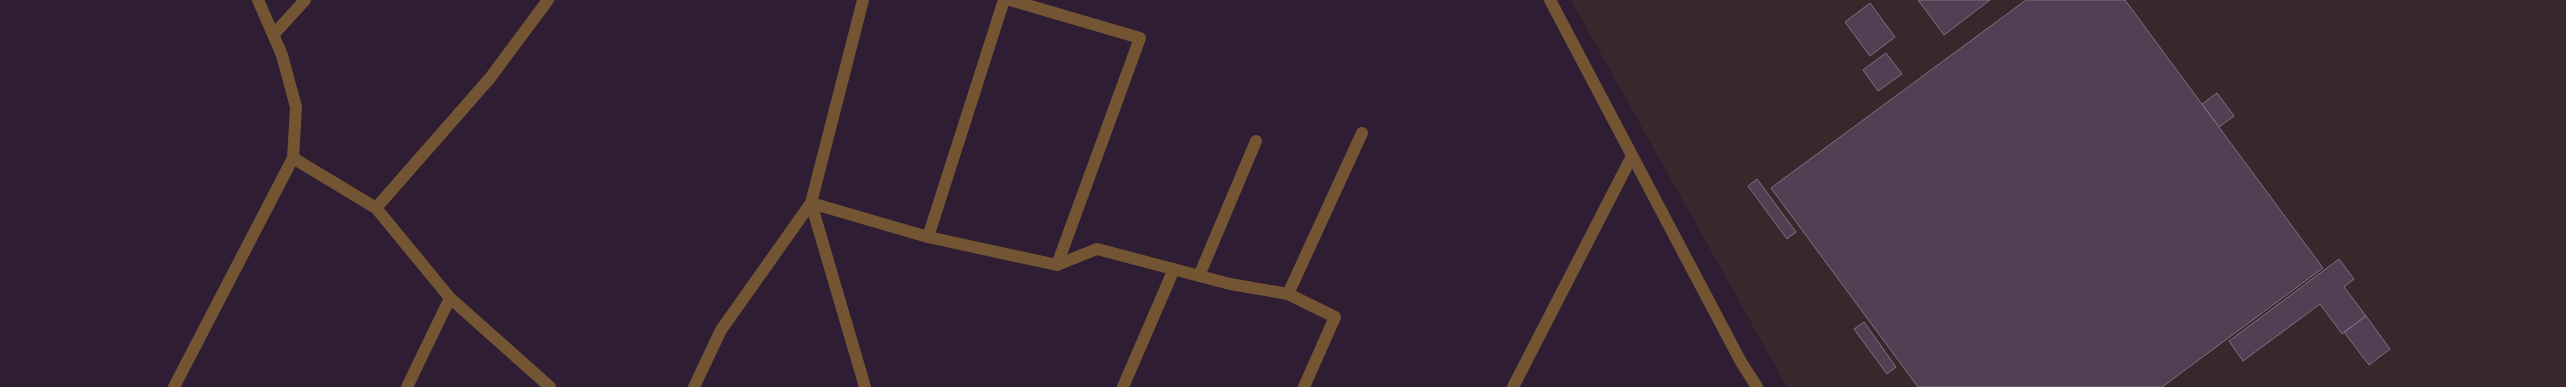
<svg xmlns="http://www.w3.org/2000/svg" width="2566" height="387" viewBox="0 0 2566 387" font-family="'PT Sans',sans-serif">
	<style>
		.industrial { fill: #3a272b }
		.building { fill: #533f54; stroke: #836d85 }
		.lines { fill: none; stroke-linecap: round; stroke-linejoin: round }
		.lane { stroke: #735533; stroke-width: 12 }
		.street { stroke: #735533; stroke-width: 12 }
	</style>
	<rect width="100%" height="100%" fill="#2f1e33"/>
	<!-- industrial -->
	<path class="industrial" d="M1571,0h995v387h-779z"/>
	<!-- building -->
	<path class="building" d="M1918,0h72l-46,35z
		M2026,0h99l198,268 -161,119h-244l-147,-199z
		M1870,3l25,34 -25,19 -25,-34z
		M1886,53l16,21 -24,17 -15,-21z
		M2217,93l17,23 -15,11 -17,-23z
		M1757,179l39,53 -9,7 -39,-53z
		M2339,259l15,20 -10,8 22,29 -24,18 -22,-30 -77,57 -14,-20z
		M2366,316l24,33 -21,16 -25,-33z
		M1864,322l32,45 -9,7 -33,-45z"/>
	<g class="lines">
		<!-- lane -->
		<path class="lane" d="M1010,0l130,38 -83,227
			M274,34l31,-34
			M928,237l76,-237
			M1199,276l57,-135
			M1288,294l74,-161
			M174,387l119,-229
			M1123,387l51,-118"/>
		<!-- street -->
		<path class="street" d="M258,0l24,55 14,52 -3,51 83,50 74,90 100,89
			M1550,0l191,362 16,25
			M811,203l117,34 129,28 40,-16 133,35 58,10 47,23 -31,70
			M811,203l54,184
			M376,208l114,-130 58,-78
			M407,387l43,-89
			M694,387l27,-57 90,-127 52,-203
			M1513,387l119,-231"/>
	</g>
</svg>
